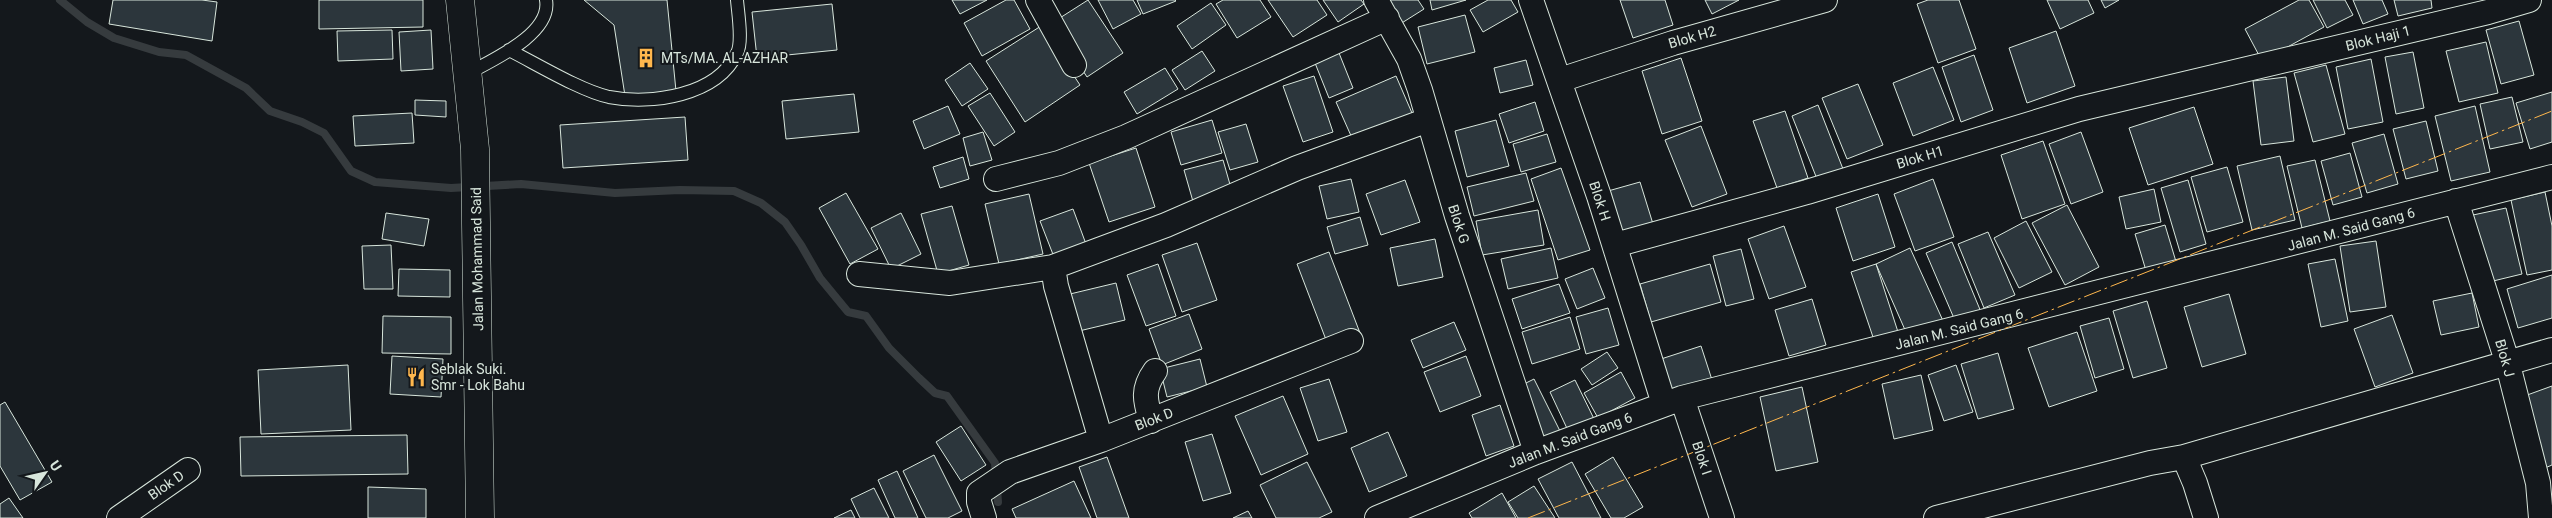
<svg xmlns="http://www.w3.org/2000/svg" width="2552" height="518" viewBox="0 0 2552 518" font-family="Roboto,sans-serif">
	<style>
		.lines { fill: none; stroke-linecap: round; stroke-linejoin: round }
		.stream { stroke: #363b3e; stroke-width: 8 }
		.building { fill: #2c363c; stroke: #d8e6dc }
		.lane-casing { stroke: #d8e6dc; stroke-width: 14 }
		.street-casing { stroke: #d8e6dc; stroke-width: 26 }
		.secondary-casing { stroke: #d8e6dc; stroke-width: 29 }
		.lane { stroke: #14181c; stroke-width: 12 }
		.street { stroke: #14181c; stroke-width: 24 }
		.secondary { stroke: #14181c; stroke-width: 28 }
		.power { stroke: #ffb74d; stroke-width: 1; stroke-dasharray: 18 4 2.5 4; stroke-linecap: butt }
		.labels { text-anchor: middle; stroke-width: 4; stroke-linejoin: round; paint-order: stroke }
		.street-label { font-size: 14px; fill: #d8e6dc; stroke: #14181c }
		.poi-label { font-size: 14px; fill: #d8e6dc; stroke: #14181c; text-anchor: start }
	</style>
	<rect width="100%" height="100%" fill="#14181c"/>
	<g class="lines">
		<!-- stream -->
		<path class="stream" d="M60,0l27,22 27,16 45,14 27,3 60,33 24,23 32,11 22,11 27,38 24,11 76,6 70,-4 94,9 65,-3 54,1 27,12 24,19 16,23 19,33 28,34 18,4 23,32 30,30 16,15 12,3 48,67 3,39"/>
	</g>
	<!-- building -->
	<path class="building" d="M113,0h89l15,2 -5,39 -103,-17z
		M319,0h104v27l-104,2z
		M584,0h83l9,91 -51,5 -11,-71z
		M952,0h35l-27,14z
		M1006,0h8l16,29 -48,27 -18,-33z
		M1088,0l35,53 -36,24 -35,-54z
		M1098,0h35l8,14 -28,15z
		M1137,0h38l1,1 -33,13z
		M1223,0h37l11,17 -34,21 -21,-34z
		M1268,0h49l10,15 -34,22z
		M1323,0h38l3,4 -26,18z
		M1381,0h37l6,9 -27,17z
		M1430,0h36l-34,10z
		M1488,0h23l7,12 -35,20 -13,-22z
		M1620,0h45l8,25 -40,13z
		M1705,0h34l-27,14z
		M1928,0h31l17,49 -38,14 -21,-59z
		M2047,0h41l6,13 -34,16z
		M2101,0h18l-14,8z
		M2299,0h10l15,27 -62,34 -17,-32z
		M2313,0h32l8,15 -26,13z
		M2353,0h29l6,14 -25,10z
		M2394,0h37l1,8 -34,8z
		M1211,3l15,22 -34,24 -15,-23z
		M832,4l5,46 -80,8 -5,-46z
		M1465,15l10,37 -48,12 -9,-37z
		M2519,21l15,54 -33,9 -15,-54z
		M1041,26l39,59 -55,37 -39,-61z
		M392,30l1,29 -55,2 -1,-30z
		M431,30l2,39 -32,2 -2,-39z
		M2056,31l19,55 -48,17 -18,-55z
		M2486,42l12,51 -39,9 -13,-51z
		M1202,51l13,20 -30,19 -13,-20z
		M2413,52l11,56 -28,6 -11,-57z
		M1339,53l14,35 -24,10 -14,-35z
		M1974,55l19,55 -32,12 -19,-55z
		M1681,58l21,63 -40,13 -20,-63z
		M2371,59l12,63 -35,7 -12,-62z
		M1526,60l7,25 -33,8 -6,-25z
		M970,63l18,26 -26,17 -17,-26z
		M2326,65l19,69 -32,8 -19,-69z
		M1933,67l21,53 -41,16 -20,-53z
		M1165,68l13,21 -41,25 -13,-22z
		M1314,76l19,56 -30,10 -20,-56z
		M1396,76l16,37 -60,25 -16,-36z
		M2286,77l8,64 -33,4 -8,-64z
		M1858,84l25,61 -36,14 -25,-61z
		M2552,92v50l-22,7 -14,-46z
		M990,93l25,39 -21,14 -26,-40z
		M854,94l5,38 -73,7 -4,-38z
		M2512,97l11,45 -33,7 -10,-45z
		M415,100l31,1v16l-31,-2z
		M1535,102l9,29 -35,12 -10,-29z
		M1818,105l25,64 -26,10 -25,-63z
		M948,106l12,28 -36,15 -11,-28z
		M2475,106l15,66 -39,9 -16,-65z
		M2194,107l19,57 -65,21 -19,-57z
		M1785,111l23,67 -31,10 -24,-67z
		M412,113l2,30 -59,3 -2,-30z
		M685,117l3,43 -125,8 -3,-43z
		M1212,120l10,33 -41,12 -10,-33z
		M1496,120l13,46 -42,11 -12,-46z
		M2426,121l12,50 -32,8 -13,-50z
		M1246,124l12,38 -28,8 -12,-38z
		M1701,126l26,68 -35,13 -27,-67z
		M983,132l9,28 -22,6 -7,-28z
		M2081,132l22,60 -32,12 -22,-60z
		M1547,134l9,28 -35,10 -8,-28z
		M2384,134l14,50 -31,9 -15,-50z
		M2043,141l22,63 -43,15 -21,-64z
		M1136,148l19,59 -46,15 -20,-59z
		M2350,153l12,44 -29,8 -12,-44z
		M2280,156l15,64 -43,10 -15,-64z
		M963,157l6,22 -29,9 -7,-21z
		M1223,160l10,35 -39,10 -10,-35z
		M2315,160l15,61 -28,7 -15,-62z
		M2227,167l16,55 -36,10 -16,-55z
		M1561,168l29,82 -32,10 -27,-81z
		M1526,173l8,28 -60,15 -7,-29z
		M1351,179l8,33 -32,7 -8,-33z
		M1933,179l21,58 -39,14 -21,-57z
		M1405,180l15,42 -39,13 -15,-41z
		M2188,180l18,64 -26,8 -19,-64z
		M1640,182l13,42 -32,9 -13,-42z
		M2154,189l7,33 -35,7 -7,-32z
		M2545,192l7,34v44l-25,5 -16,-75z
		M846,193l32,56 -28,15 -31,-56z
		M1029,194l14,60 -44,10 -14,-60z
		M1878,194l17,53 -42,14 -17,-53z
		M2067,205l32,62 -34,18 -33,-62z
		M952,206l17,59 -31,9 -17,-60z
		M2506,208l16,66 -33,8 -16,-67z
		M1073,209l13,35 -32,13 -14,-36z
		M1538,210l6,35 -62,10 -6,-34z
		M386,213l43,6 -5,27 -42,-7z
		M901,213l20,41 -30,15 -20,-41z
		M1360,217l8,28 -33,9 -8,-27z
		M2026,221l26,51 -33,16 -25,-50z
		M2165,225l12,40 -30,9 -12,-40z
		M1784,226l22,61 -37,12 -21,-60z
		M1988,232l27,63 -31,13 -26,-64z
		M1435,239l8,38 -45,9 -8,-38z
		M2376,241l10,66 -36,5 -10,-66z
		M1952,242l29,70 -25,11 -30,-70z
		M1197,243l20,57 -35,12 -20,-57z
		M391,245l2,44h-29l-2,-43z
		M1551,248l7,30 -50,11 -7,-30z
		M1910,248l34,75 -35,16 -33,-75z
		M1741,249l13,50 -28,7 -13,-50z
		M1329,252l31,81 -32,12 -31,-81z
		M2335,259l13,62 -27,6 -13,-63z
		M1158,264l18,52 -30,10 -19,-51z
		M1710,264l11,38 -70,20 -11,-38z
		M1876,264l23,71 -24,8 -24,-71z
		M1593,268l12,30 -28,11 -12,-30z
		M399,269l51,1v27l-52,-1z
		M2552,275v43l-34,10 -11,-39z
		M1116,283l9,37 -46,11 -9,-37z
		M1559,284l11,29 -48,16 -10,-30z
		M2472,293l7,34 -38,8 -8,-34z
		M2229,294l17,60 -44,13 -18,-60z
		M1812,299l14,46 -37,11 -14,-46z
		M2147,301l20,67 -34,10 -20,-67z
		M1608,308l11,37 -33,9 -10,-37z
		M1189,314l13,35 -40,16 -13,-36z
		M2392,315l21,58 -38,14 -21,-58z
		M383,316l68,1v37l-69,-1z
		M1570,317l10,32 -48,15 -10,-32z
		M2109,318l15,51 -29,9 -15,-52z
		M1454,322l12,28 -43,18 -12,-28z
		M2077,332l20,59 -48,16 -21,-59z
		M1701,346l12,37 -40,14 -12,-38z
		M1607,352l11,16 -26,17 -11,-16z
		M1998,353l16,56 -36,10 -17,-55z
		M392,356l51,3 -2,38 -51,-3z
		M1466,356l15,40 -41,16 -16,-40z
		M1200,359l7,28 -40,10 -7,-28z
		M348,365l3,65 -90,4 -3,-64z
		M1956,365l17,47 -29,9 -16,-46z
		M1621,372l14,26 -37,20 -14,-25z
		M1921,375l12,55 -39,9 -12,-55z
		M1329,379l18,53 -29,9 -18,-53z
		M1534,379l27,54 -16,8 -27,-54z
		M1575,380l22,45 -26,12 -21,-45z
		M2552,386v79l-7,3 -26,-70z
		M1802,387l16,75 -42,9 -16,-74z
		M1283,396l25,58 -47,21 -26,-59z
		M5,402l47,80 -32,18 -20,-34v-61z
		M1500,405l14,41 -28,10 -14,-41z
		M961,426l25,39 -25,16 -25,-39z
		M1388,432l19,44 -38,16 -18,-44z
		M1212,434l19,59 -28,8 -18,-59z
		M407,435l1,39 -167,2 -1,-39z
		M934,455l28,56 -14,7h-22l-23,-47z
		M1107,457l22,61h-32l-18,-51z
		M1613,457l30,50 -19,11h-13l-26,-44z
		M1307,462l25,50 -13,6h-43l-16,-33z
		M1572,462l29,56h-42l-21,-39z
		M897,471l21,47h-23l-17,-38z
		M1074,481l17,37h-75l-4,-9z
		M1534,486l21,32h-37l-10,-16z
		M368,487l58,2v29h-58z
		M874,488l15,30h-29l-9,-19z
		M1502,493l14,25h-44l-3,-5z
		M9,498l14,20h-23v-14z
		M851,510l4,8h-21z
		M1248,511l4,7h-19z"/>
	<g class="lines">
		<defs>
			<path id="lane" d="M509,50c26,13 72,41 100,47 42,8 108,-1 128,-44 6,-11 1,-40 0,-53
				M467,74c25,-14 85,-40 79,-74"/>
			<path id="street" d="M1038,0l36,65
				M1376,0l33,59 11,31 37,126 79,236
				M1531,0l68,196 65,208
				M1560,80l113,-37 152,-43
				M996,179l63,-16 67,-26 261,-119
				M2456,201l51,160 31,122 3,35
				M1615,245l192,-53 272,-83 409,-97 41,-12
				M859,274l91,9 103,-16
				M1682,398l40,120
				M1151,421c-6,-21 -9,-32 4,-50
				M1101,440l-45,-154 -3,-19 113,-42 131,-57 131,-48
				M2184,457l368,-107
				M119,518l69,-48
				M984,518l-5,-16v-9l31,-21 91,-32 250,-99
				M1377,518l159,-66 146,-54 870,-221
				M1936,518l214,-55 34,-6 11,26 11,35"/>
			<path id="secondary" d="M460,0l15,149 5,369"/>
		</defs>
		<!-- lane casing -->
		<use href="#lane" class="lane-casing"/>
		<!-- street casing -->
		<use href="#street" class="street-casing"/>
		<!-- secondary casing -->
		<use href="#secondary" class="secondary-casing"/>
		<!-- lane -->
		<use href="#lane" class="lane"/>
		<!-- street -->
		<use href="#street" class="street"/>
		<!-- secondary -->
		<use href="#secondary" class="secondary"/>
		<!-- power -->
		<path class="power" d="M1528,518l1024,-407"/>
	</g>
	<!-- icons -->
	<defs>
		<symbol id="building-bare" viewBox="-9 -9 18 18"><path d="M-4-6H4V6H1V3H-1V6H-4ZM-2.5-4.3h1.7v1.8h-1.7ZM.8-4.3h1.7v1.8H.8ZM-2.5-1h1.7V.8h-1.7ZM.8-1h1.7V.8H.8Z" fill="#ffb74d" stroke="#14181c" stroke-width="2.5" paint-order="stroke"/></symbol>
		<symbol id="restaurant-bare" viewBox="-9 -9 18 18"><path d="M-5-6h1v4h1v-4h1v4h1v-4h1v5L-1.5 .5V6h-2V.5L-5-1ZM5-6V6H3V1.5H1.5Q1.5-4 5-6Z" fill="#ffb74d" stroke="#14181c" stroke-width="2.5" paint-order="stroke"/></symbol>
	</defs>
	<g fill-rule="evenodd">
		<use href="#building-bare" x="632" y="44" width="28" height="28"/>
		<use href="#restaurant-bare" x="402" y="363" width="28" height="28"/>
	</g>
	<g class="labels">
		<!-- street labels -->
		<g class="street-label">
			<text transform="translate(1692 37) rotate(-16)" y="5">Blok H2</text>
			<text transform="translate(2378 38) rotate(-14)" y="5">Blok Haji 1</text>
			<text transform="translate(1920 157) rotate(-17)" y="5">Blok H1</text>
			<text transform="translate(1600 201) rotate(72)" y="5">Blok H</text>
			<text transform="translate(1459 224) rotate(72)" y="5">Blok G</text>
			<text transform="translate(2351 229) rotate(-15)" y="5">Jalan M. Said Gang 6</text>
			<text transform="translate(477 259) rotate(-91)" y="5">Jalan Mohammad Said</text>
			<text transform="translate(1959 329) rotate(-14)" y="5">Jalan M. Said Gang 6</text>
			<text transform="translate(2505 358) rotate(74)" y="5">Blok J</text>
			<text transform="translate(1154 419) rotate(-21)" y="5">Blok D</text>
			<text transform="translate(1570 440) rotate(-21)" y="5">Jalan M. Said Gang 6</text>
			<text transform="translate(1702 458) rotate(72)" y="5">Blok I</text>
			<text transform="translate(166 485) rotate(-35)" y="5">Blok D</text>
		</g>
		<!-- poi labels -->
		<g class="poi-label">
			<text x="661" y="63">MTs/MA. AL-AZHAR</text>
			<text x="431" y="374">Seblak Suki.<tspan x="431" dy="16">Smr - Lok Bahu</tspan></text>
		</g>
	</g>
	<!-- north arrow -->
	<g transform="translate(45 473) rotate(56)" stroke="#14181c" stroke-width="4" paint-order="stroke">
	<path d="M0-4L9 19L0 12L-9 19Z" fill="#d8e6dc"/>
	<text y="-8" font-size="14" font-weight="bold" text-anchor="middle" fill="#d8e6dc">U</text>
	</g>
</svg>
